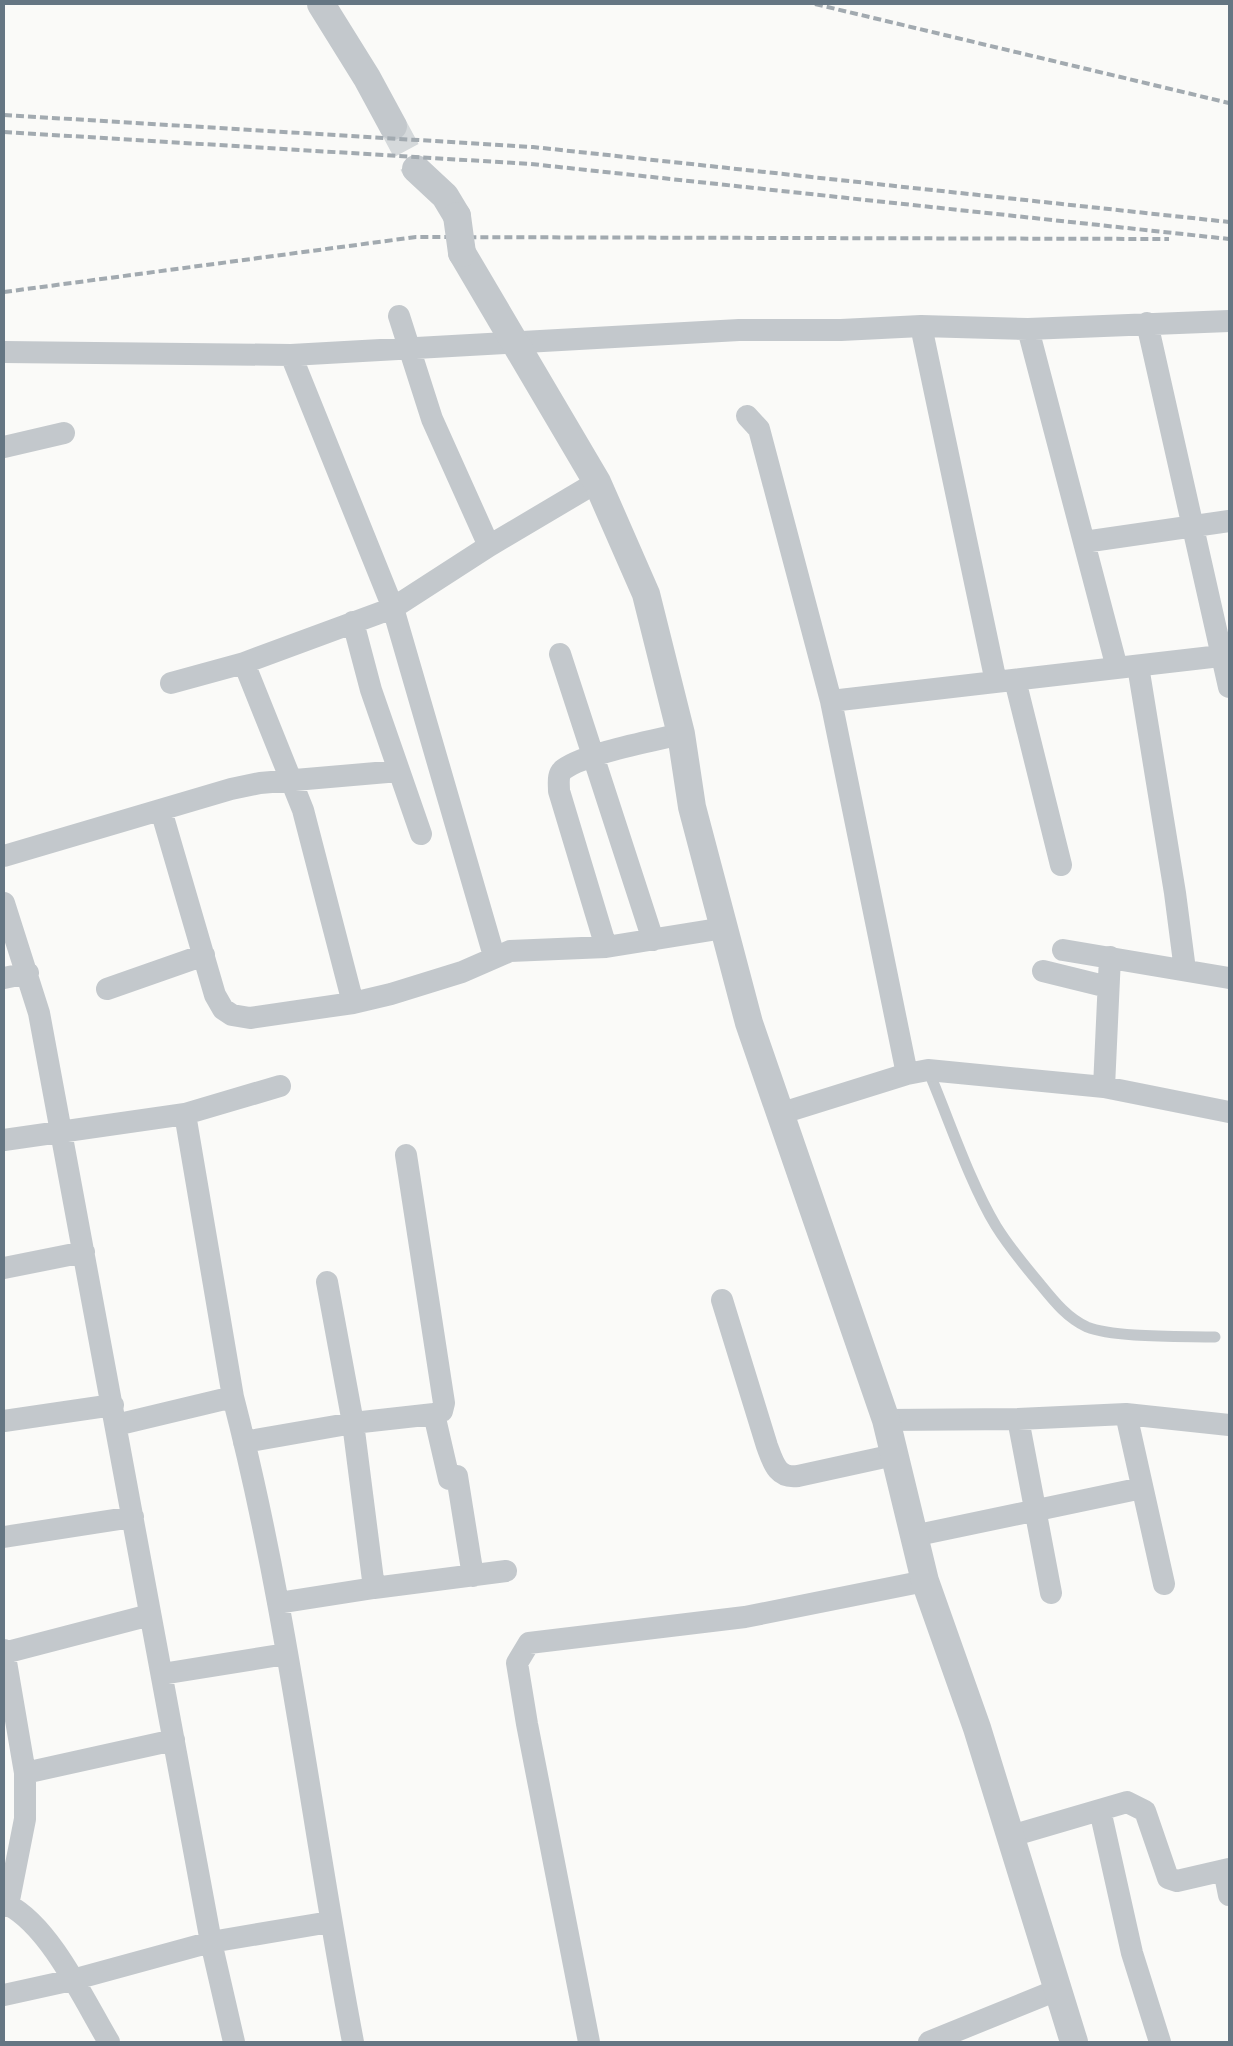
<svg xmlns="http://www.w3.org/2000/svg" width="1233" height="2046" viewBox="0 0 1233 2046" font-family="Arial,sans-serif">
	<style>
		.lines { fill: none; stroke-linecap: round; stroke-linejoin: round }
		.tertiary-tunnel { stroke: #d5d9db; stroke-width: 28; stroke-dasharray: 28 14; stroke-linecap: butt }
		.service { stroke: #c3c8cc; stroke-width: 11 }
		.minor { stroke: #c3c8cc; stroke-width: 22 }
		.tertiary { stroke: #c3c8cc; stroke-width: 28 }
		.rail { stroke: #a2aab0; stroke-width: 4; stroke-dasharray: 8 4; stroke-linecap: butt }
		.tertiary-bridge { stroke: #c3c8cc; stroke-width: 28 }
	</style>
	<rect width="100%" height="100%" fill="#fafaf8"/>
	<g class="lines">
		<!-- tertiary-tunnel -->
		<path class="tertiary-tunnel" d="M393,126l23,43"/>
		<!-- service -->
		<path class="service" d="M928,1070c21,49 41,111 68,156 13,21 28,39 44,58 13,16 27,34 47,43 27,11 96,9 128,10"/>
		<!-- minor -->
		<path class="minor" d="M399,316l33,103 57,127
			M1147,323l82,364
			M921,326l75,356
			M1028,329l89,339
			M4,352l287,3 448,-25h102l80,-4 107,3 201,-8
			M291,355l102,253 101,348
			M747,416l12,13 72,272 76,373 -128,40
			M4,447l60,-14
			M1084,542l145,-21
			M353,622l18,68 50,144
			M560,654l93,286
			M244,663l59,147 50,193
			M1138,666l37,227 10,77
			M1015,680l46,185
			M171,683l73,-20 149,-55 96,-62 108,-64
			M831,701l398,-46
			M161,810l54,185 8,14 9,6 18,3 103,-15 38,-9 71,-22 48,-21 96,-4 118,-19
			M4,856l227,-67 29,-6 139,-12
			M4,903l35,110 172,929 23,100
			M606,947l-47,-156c0,-8 -2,-17 5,-22 22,-16 88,-28 117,-35
			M1063,950l166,28
			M1043,971l65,16
			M4,978l24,-5
			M107,989l97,-34
			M907,1074l21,-4 176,17 125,25
			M1104,1087l6,-130
			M185,1114l48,283c55,211 79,431 120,645
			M4,1140l181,-26 95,-28
			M4,1268l80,-16
			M327,1282l26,141 21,165
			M722,1300l45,146c6,16 10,33 31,30l96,-21
			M434,1414l15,65
			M1126,1414l38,170
			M1018,1419l33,174
			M886,1420l132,-1 108,-5 103,11
			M4,1421l109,-16
			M116,1425l117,-28
			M244,1442l109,-19 81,-9 8,-3 2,-8 -38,-248
			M457,1476l16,100
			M913,1536l229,-48
			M4,1537l129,-20
			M278,1603l96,-15 132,-17
			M4,1650l21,123v46l-17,86 -4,1
			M4,1653l146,-38
			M162,1674l124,-20
			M25,1773l149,-33
			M1100,1810l32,143 28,89
			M1011,1836l116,-34 18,9 23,67 9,3 52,-12
			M1224,1870l5,25
			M8,1905c42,21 77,97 101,137
			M4,1995l68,-15 139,-38 119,-20
			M589,2042l-62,-318 -10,-61 12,-20 216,-26 180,-36
			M929,2042l128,-52"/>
		<!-- tertiary -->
		<path class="tertiary" d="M321,4l46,74 26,48
			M416,169l29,27 12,20
			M462,253l135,229 49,112 35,140 11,73 57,216 137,397 39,161 52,147 97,314"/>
		<!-- rail -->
		<path class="rail" d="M815,4l414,99
			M4,115l529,32 696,75
			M4,132l527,32 698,75
			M4,292l412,-55 753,2"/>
		<!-- tertiary-bridge -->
		<path class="tertiary-bridge" d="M457,216l5,37"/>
	</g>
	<!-- border -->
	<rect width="1233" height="2046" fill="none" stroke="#657683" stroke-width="10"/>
</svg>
